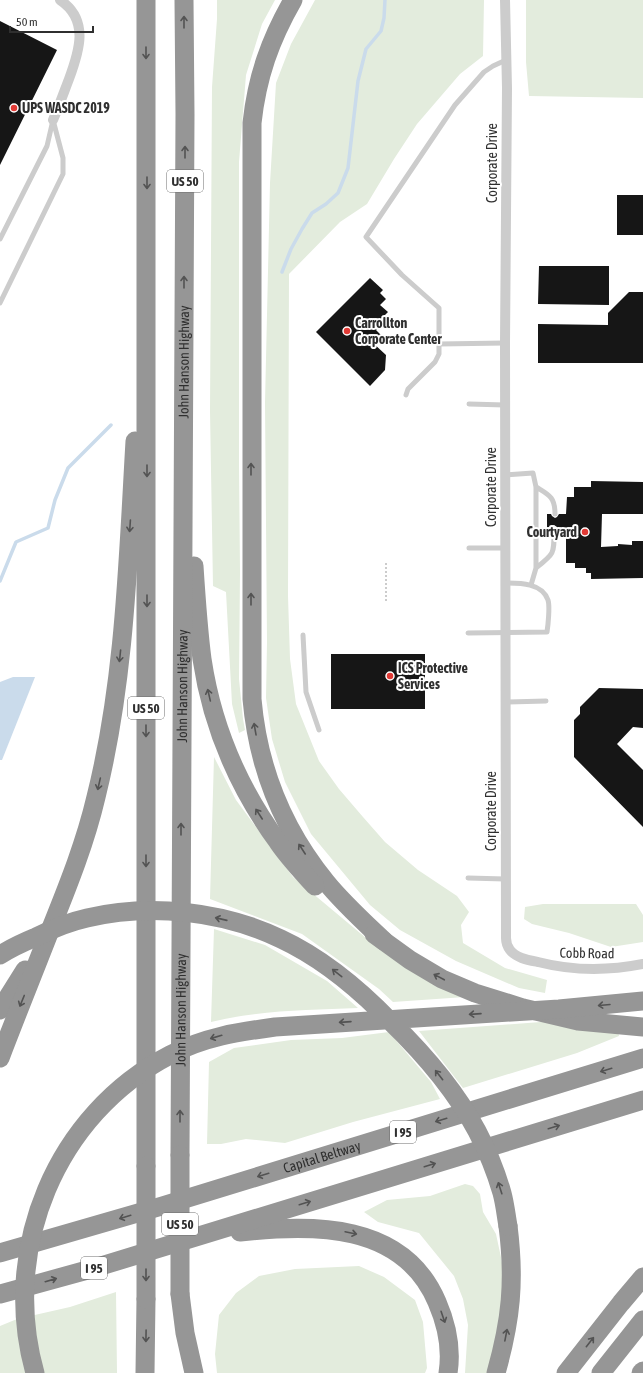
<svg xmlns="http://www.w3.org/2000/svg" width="643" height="1373" viewBox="0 0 643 1373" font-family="'Asap Condensed',sans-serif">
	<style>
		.green { fill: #e3ecdd }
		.water { fill: #cadbeb }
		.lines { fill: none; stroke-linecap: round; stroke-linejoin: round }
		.stream { stroke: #cadbeb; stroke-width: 3.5 }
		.building { fill: #161616 }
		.path { stroke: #ccc; stroke-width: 2; stroke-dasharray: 2 2; stroke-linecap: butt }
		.service { stroke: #ccc; stroke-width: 5 }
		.minor { stroke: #ccc; stroke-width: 10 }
		.motorway { stroke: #969696; stroke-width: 19 }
		.motorway-bridge { stroke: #969696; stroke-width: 19 }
		.oneway { stroke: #535353 }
		.poi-dot { fill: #e13a35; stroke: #fff; stroke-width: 1.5 }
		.labels { text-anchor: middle; stroke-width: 4; stroke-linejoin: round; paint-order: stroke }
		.shield { fill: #fff; stroke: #6d6d6d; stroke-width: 1 }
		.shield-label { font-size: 13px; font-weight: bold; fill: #2f2f2f }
		.poi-label { font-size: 14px; font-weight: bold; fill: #2f2f2f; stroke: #fff; text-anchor: start }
		.street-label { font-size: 14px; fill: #2f2f2f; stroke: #fff }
	</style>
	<rect width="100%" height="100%" fill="#fff"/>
	<!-- green -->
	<path class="green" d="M217,0h58l-13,24 -16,51 -7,87v302l1,108 -1,107 4,40 2,11 -6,3 -7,-29 -6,-112 -13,-6 -3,-175 2,-324 5,-68z
		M315,0h169l-1,56 -23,18 -43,50 -23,35 -27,45 -27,18 -51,52 -1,322 2,63 6,45 23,57 20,28 24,28 22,25 33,28 39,26 12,16 -8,13 2,18 42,25 42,12 -2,13 -26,-5 -63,-27 -56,-31 -30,-25 -59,-71 -26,-52 -13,-43 -6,-41 1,-56 -2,-239 5,-220 6,-100 15,-39z
		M526,0h117v98l-114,-2 -3,-34z
		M214,757l22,43 57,77 79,66 93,54 -72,5 -14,-13 -77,-55 -92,-35z
		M543,904h93l7,11v27l-32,5 -42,-14 -37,-9 -8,-5 1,-12z
		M214,929l51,16 62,36 31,27c-49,2 -99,2 -147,14z
		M554,1021l64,9 1,6 -42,17 -114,35 -44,-57z
		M389,1032l42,50 9,17 -87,23 -68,21 -39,-4 -25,5h-14l2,-82 25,-14 57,-8 51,-2z
		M465,1184l8,2 7,8 3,18 13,22 6,28 2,51 -15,60h-24l3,-48 -5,-26 -9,-23 -35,-43 -41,-11 -14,-10 23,-12 43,-4z
		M359,1266l25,11 31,23 8,22 4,46 -2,5h-208l-2,-19 4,-39 17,-22 23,-17 36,-7z
		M116,1292l1,81h-117v-47l17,-7 53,-12z"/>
	<!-- water -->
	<path class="water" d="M13,677h22l-33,83h-2v-78z"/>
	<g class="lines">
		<!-- stream -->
		<path class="stream" d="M282,272l9,-23 11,-20 10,-16 14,-9 12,-11 10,-25 10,-87 8,-32 15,-18 3,-13 1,-18
			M0,581l16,-39 32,-14 7,-28 13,-32 43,-43"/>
	</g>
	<!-- building -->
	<path class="building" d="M0,21l57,29 -57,115z
		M617,195h26v40h-26z
		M539,266h70v39l-71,-1z
		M370,278l13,12 -3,3 6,6 -6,6 8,7 -8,8 3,2 -7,8 5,5 -8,8 13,12 -1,15 -15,16 -54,-54z
		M629,292h14v71h-105v-39l70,1v-12z
		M591,481l52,1v32h-41l-1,33 17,-1v-2l14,1v-4h11v37l-52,1v-6h-5v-5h-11v-5h-9v-34h-8l-1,-2 -3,-2 -2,1 -2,3h-3v-15h4l1,2 3,2 2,-1 2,-3h7l1,-17h7v-10h17z
		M331,654h94v55h-94z
		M599,688l44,1v39l-10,-1 -16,17 26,26v57l-69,-70v-37l6,-6v-7z"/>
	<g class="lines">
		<!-- path -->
		<path class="path" d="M386,601v-39"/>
		<!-- service -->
		<path class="service" d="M0,239l47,-93 6,-26
			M0,303l63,-129v-16l-10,-38
			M439,344l66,-1
			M406,395l2,-6 27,-27 4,-8v-46l-37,-33 -36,-38 89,-132 29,-33 9,-6 13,-6
			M469,404l36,1
			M505,475l28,-2 3,14v81l-5,17
			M536,487c13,8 19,10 19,27
			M469,548h37
			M536,568c19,-15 18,-14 18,-39
			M468,633l79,-1c1,-6 3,-26 1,-32 -6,-17 -28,-17 -42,-17
			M303,635l3,57 13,38
			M506,702l40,-1
			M468,878l37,1"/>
		<!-- minor -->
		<path class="minor" d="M505,0l2,88 -2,255 1,595c0,4 1,8 4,12 6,8 18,10 28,12 35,9 70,9 105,2
			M53,120c6,-14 11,-28 16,-41 10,-27 21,-59 -9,-79"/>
		<!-- motorway -->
		<g class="motorway">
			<path d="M293,0c-23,40 -36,77 -41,123v576c6,69 30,129 74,183 17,21 38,40 58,59"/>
			<path d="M194,566c2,31 4,62 8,93 10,67 36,128 76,183 11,16 24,30 37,44"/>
			<path d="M374,934l36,26 32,19 33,14 48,15 55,13 65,6"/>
			<path d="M0,1010l25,-40"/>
			<path d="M0,1058c16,-42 33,-84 49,-125 18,-45 36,-89 47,-136 29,-116 32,-237 39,-356"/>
			<path id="s1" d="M180,1155l5,-1041 -1,-114"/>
			<path d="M146,1166v-1166"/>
			<path d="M240,1232c73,-8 163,-10 197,70 10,23 15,46 11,71"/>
			<path id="s2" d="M0,1253l162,-47 481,-148"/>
			<path d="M0,1294l91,-25 552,-169"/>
			<path d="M180,1294l5,39 9,40"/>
			<path d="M145,1373l1,-74"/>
			<path d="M496,1373c15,-53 19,-92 12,-147"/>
			<path d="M566,1373l55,-70 22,-26"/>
			<path d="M601,1373l42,-53"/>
			<path d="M641,1373l2,-2"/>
		</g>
		<!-- motorway-bridge -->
		<path class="motorway-bridge" d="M0,955c11,-7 24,-13 36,-18 16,-8 33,-15 51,-19 63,-15 136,-7 194,21 43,20 78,50 110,83 33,32 64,68 86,109 10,19 19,41 25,62 3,11 4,22 6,33
			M146,1166v133
			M180,1294v-139
			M35,1373c-35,-124 21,-259 135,-318 34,-18 68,-23 105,-28l284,-18 84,-8"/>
	</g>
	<!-- one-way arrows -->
	<defs><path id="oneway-shaft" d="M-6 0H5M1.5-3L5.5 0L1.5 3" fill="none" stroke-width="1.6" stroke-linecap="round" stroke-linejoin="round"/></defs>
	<g class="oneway">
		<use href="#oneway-shaft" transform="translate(184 22) rotate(-90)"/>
		<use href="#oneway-shaft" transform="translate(146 53) rotate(90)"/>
		<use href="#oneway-shaft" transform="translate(185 152) rotate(-90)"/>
		<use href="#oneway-shaft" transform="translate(147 183) rotate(90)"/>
		<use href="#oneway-shaft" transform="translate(184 282) rotate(-90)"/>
		<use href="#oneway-shaft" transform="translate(251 469) rotate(-90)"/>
		<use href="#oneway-shaft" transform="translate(147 471) rotate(90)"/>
		<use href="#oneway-shaft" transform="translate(130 526) rotate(94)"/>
		<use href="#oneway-shaft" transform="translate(251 599) rotate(-90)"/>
		<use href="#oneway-shaft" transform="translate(147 601) rotate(90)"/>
		<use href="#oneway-shaft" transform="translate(120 656) rotate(96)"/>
		<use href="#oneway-shaft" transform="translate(209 695) rotate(-103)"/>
		<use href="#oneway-shaft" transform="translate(255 729) rotate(-100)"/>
		<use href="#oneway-shaft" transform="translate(146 731) rotate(90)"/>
		<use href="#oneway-shaft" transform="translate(99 784) rotate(103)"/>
		<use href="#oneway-shaft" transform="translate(259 814) rotate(-123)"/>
		<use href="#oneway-shaft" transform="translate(181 829) rotate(-90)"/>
		<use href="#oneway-shaft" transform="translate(302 849) rotate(-123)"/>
		<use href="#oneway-shaft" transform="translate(146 861) rotate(90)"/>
		<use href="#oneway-shaft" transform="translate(221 919) rotate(-167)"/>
		<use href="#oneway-shaft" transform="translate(337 973) rotate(-142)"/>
		<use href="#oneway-shaft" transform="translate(439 977) rotate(-152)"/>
		<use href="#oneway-shaft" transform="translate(22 1001) rotate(112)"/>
		<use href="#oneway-shaft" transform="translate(604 1005) rotate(175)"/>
		<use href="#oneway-shaft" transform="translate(475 1014) rotate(176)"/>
		<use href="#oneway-shaft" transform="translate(345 1022) rotate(176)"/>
		<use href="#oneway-shaft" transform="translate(216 1037) rotate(164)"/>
		<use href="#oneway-shaft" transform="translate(606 1070) rotate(163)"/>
		<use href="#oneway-shaft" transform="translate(439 1075) rotate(-128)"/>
		<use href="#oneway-shaft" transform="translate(180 1116) rotate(-90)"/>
		<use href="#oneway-shaft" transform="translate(441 1120) rotate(163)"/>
		<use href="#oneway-shaft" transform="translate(554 1127) rotate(-17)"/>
		<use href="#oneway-shaft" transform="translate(430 1165) rotate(-17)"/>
		<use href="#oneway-shaft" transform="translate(263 1175) rotate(163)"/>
		<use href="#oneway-shaft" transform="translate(500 1188) rotate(-108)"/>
		<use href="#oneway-shaft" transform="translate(305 1203) rotate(-17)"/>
		<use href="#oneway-shaft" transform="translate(125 1217) rotate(163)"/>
		<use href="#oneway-shaft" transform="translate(351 1233) rotate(12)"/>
		<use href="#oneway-shaft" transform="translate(146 1275) rotate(90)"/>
		<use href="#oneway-shaft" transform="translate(51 1280) rotate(-16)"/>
		<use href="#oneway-shaft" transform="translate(443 1317) rotate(71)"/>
		<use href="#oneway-shaft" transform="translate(506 1335) rotate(-79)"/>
		<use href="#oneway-shaft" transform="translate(146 1336) rotate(91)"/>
		<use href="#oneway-shaft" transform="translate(590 1342) rotate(-52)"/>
	</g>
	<!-- markers -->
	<g class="poi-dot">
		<circle cx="14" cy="108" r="4"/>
		<circle cx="347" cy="331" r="4"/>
		<circle cx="585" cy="532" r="4"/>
		<circle cx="390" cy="676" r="4"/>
	</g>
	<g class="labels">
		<!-- shield labels -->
		<g class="shield">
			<rect x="167" y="170" width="36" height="22" rx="3"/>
			<rect x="128" y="697" width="36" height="22" rx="3"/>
			<rect x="390" y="1121" width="26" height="22" rx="3"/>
			<rect x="162" y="1213" width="36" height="22" rx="3"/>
			<rect x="81" y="1257" width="26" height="22" rx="3"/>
		</g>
		<g class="shield-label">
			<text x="185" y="186">US 50</text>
			<text x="146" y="713">US 50</text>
			<text x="403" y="1137">I 95</text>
			<text x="180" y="1229">US 50</text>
			<text x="94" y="1273">I 95</text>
		</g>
		<!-- poi labels -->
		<g class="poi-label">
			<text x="22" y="113">UPS WASDC 2019</text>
			<text x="355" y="328">Carrollton<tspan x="355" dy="16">Corporate Center</tspan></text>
			<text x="577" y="537" text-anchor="end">Courtyard</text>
			<text x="398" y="673">ICS Protective<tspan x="398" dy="16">Services</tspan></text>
		</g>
		<!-- street labels -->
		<g class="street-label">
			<text transform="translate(492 163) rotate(-90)" y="5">Corporate Drive</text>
			<text dy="5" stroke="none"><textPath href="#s1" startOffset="793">John Hanson Highway</textPath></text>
			<text transform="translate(491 487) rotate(-90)" y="5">Corporate Drive</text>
			<text dy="5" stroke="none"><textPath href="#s1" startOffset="469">John Hanson Highway</textPath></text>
			<text transform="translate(491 811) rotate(-90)" y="5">Corporate Drive</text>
			<text transform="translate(587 953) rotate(1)" y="5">Cobb Road</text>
			<text dy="5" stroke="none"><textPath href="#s1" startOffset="145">John Hanson Highway</textPath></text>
			<text dy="5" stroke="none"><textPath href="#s2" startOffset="336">Capital Beltway</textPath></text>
		</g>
	</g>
	<!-- scale -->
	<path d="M10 26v6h83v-6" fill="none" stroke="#2f2f2f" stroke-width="2"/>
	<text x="16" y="26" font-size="12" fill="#2f2f2f" stroke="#ffffff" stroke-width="3" paint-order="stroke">50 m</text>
</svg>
